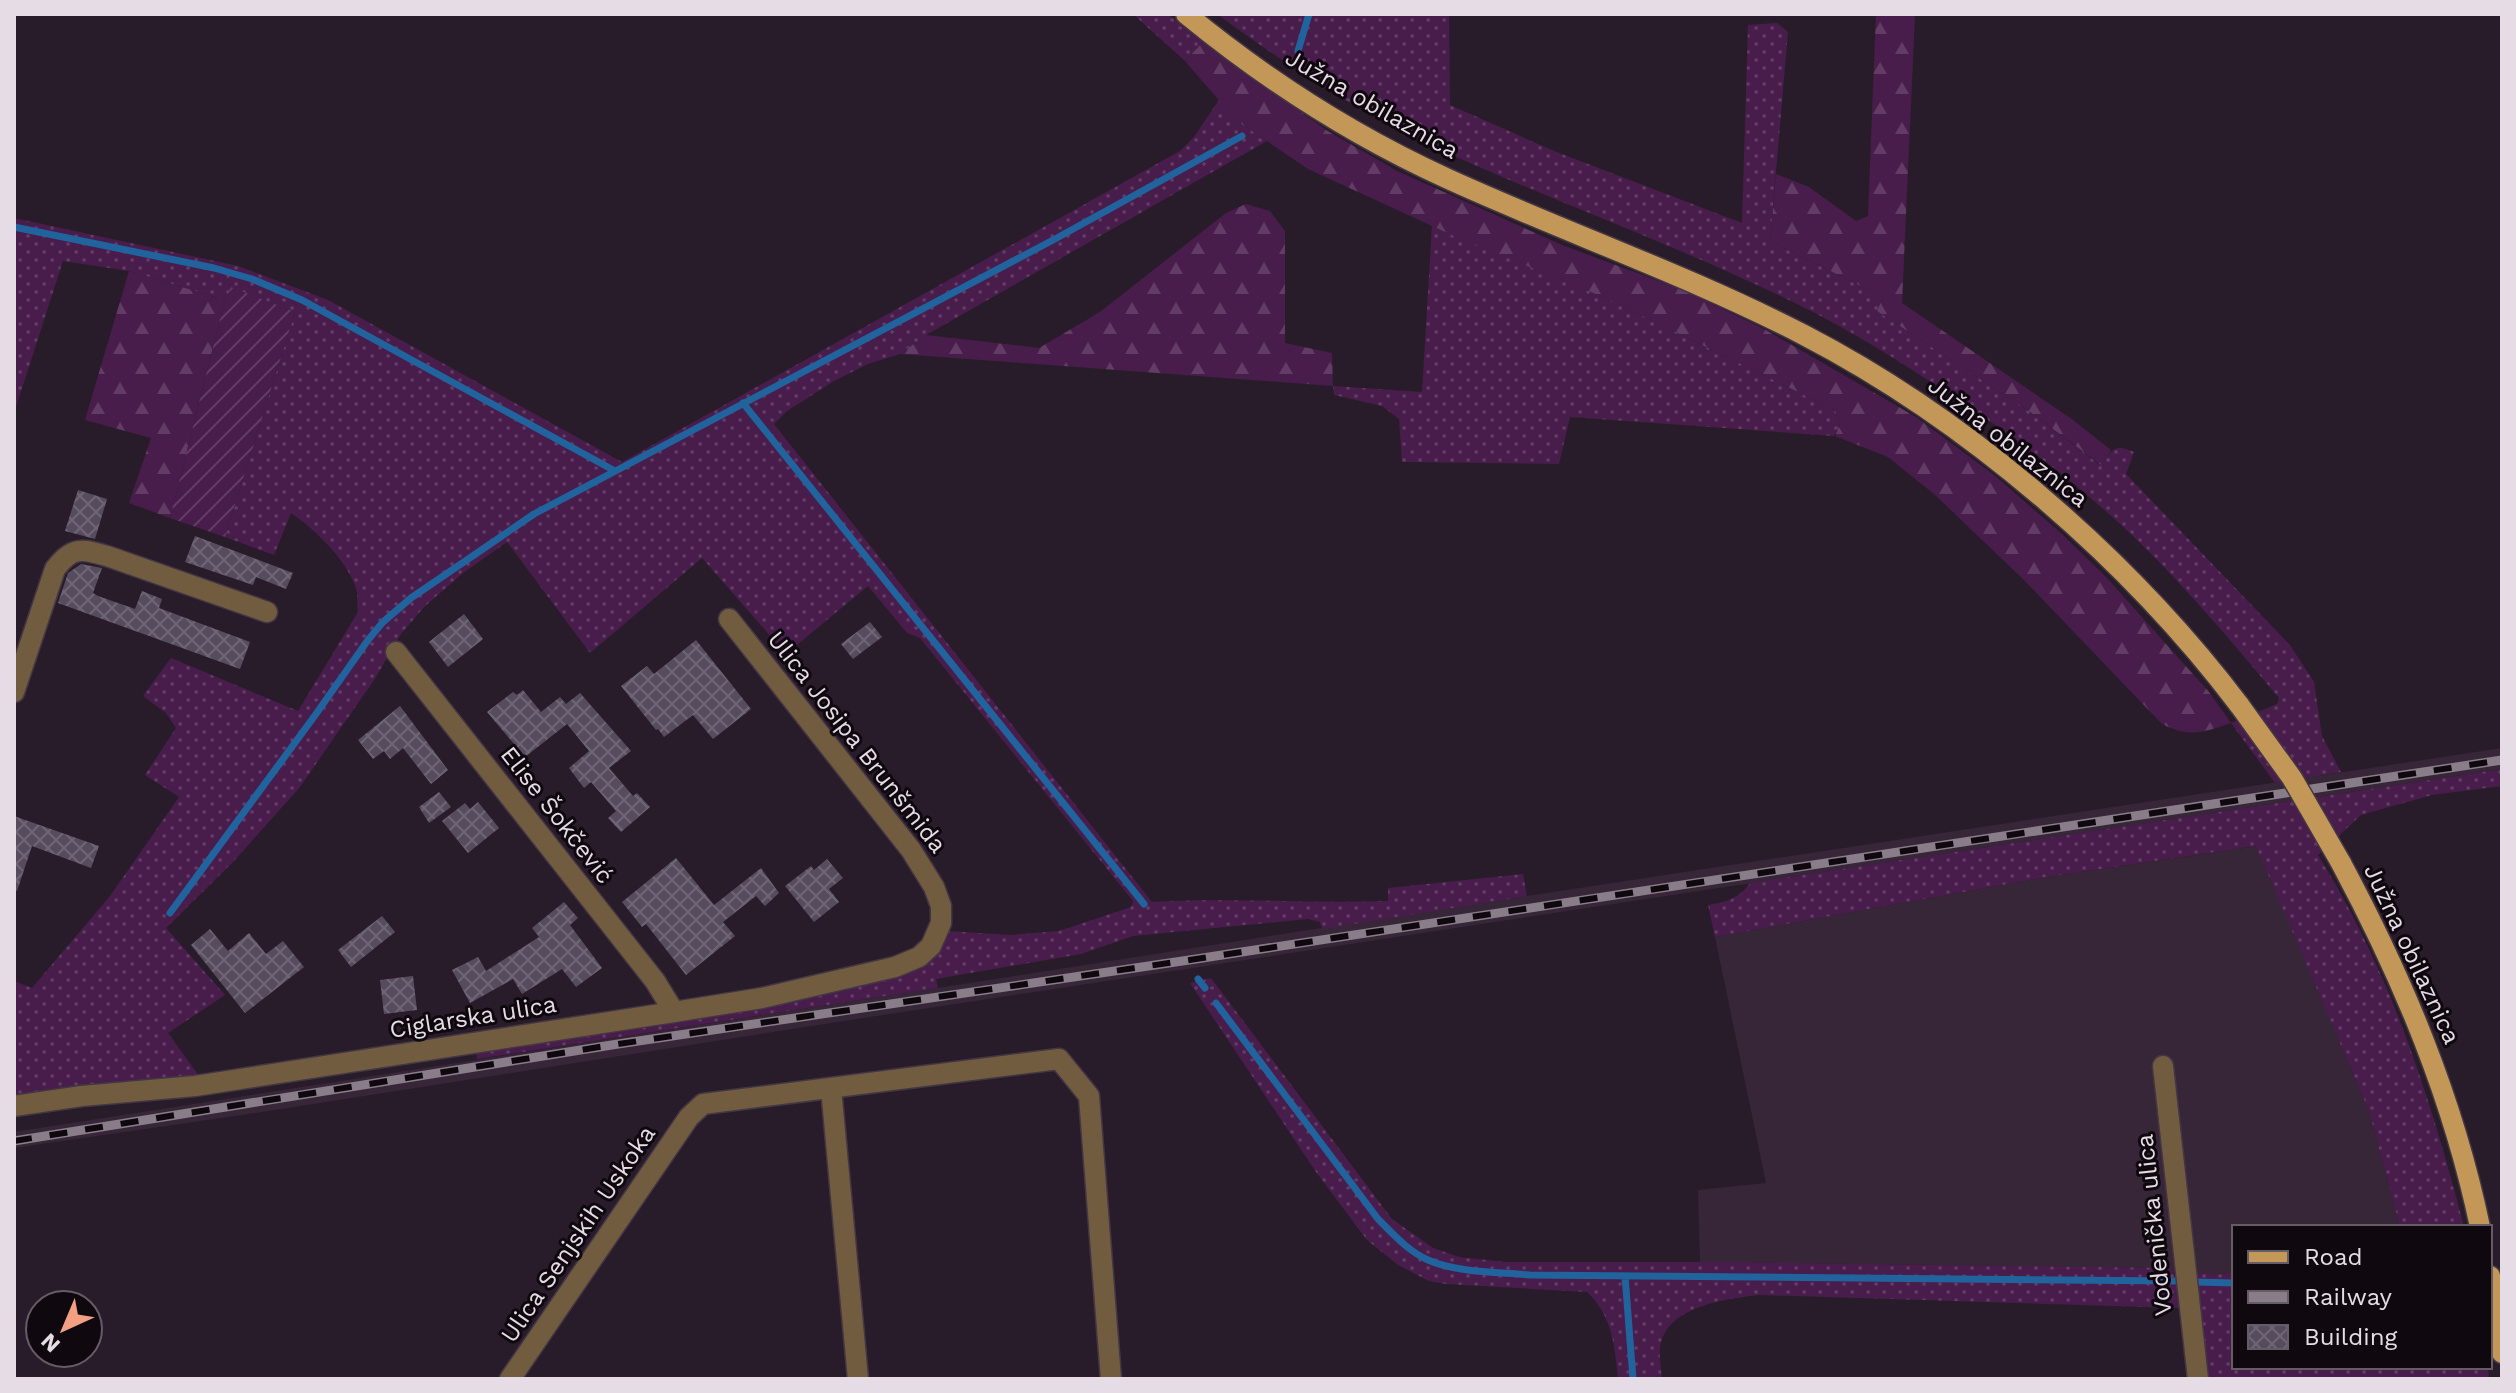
<svg xmlns="http://www.w3.org/2000/svg" width="2516" height="1393" viewBox="0 0 2516 1393" font-family="'Work Sans',sans-serif">
	<style>
		.built { fill: #372538 }
		.grass { fill: url(#grass-dots) }
		.forest { fill: url(#forest-firs) }
		.garden { fill: url(#garden-furrows) }
		.lines { fill: none; stroke-linecap: round; stroke-linejoin: round }
		.stream { stroke: #20639d; stroke-width: 7 }
		.building { fill: url(#building-cross-hatch) }
		.street-casing { stroke: #433744; stroke-width: 23 }
		.primary-casing { stroke: #433744; stroke-width: 23 }
		.street { stroke: #725c3f; stroke-width: 20 }
		.primary { stroke: #c39758; stroke-width: 20 }
		.rail-casing { stroke: #887d89; stroke-width: 9 }
		.rail { stroke: #0f090f; stroke-width: 6; stroke-dasharray: 18; stroke-linecap: butt }
		.primary-bridge-casing { stroke: #433744; stroke-width: 23; stroke-linecap: butt }
		.primary-bridge { stroke: #c39758; stroke-width: 20 }
		.labels { text-anchor: middle; stroke-width: 6; stroke-linejoin: round; paint-order: stroke }
		.street-label { font-size: 24px; fill: #e5dce6; stroke: #0f090f }
	</style>
	<defs>
		<pattern id="grass-dots" width="8" height="8" patternUnits="userSpaceOnUse" patternTransform="scale(2)"><rect width="8" height="8" fill="#481c4b"/><path d="M2 2h.1M6 6h.1" fill="none" stroke="#623c65" stroke-width="1.8" stroke-linecap="round"/></pattern>
		<pattern id="forest-firs" width="22" height="20" patternUnits="userSpaceOnUse" patternTransform="scale(2)"><rect width="22" height="20" fill="#481c4b"/><path d="M5 1l3.5 6h-7zM16 11l3.5 6h-7z" fill="#623c65"/></pattern>
		<pattern id="garden-furrows" width="10" height="10" patternUnits="userSpaceOnUse" patternTransform="scale(2)"><rect width="10" height="10" fill="#481c4b"/><path d="M-1 1l2-2M0 10L10 0M9 11l2-2" fill="none" stroke="#623c65"/></pattern>
		<pattern id="building-cross-hatch" width="8" height="8" patternUnits="userSpaceOnUse" patternTransform="scale(2)"><rect width="8" height="8" fill="#564c5e"/><path d="M0 0l8 8M0 8l8-8" fill="none" stroke="#6e6575"/></pattern>
	</defs>
	<rect width="100%" height="100%" fill="#291c2a"/>
	<!-- built -->
	<path class="built" d="M2502,748v21l-1652,251 -608,95 -228,33v-16l1513,-236z
		M2257,846l112,265 31,116h-166v47l-60,-1 -4,-5 -470,-6 -2,-72 68,-7 -51,-246 332,-60z"/>
	<!-- grass -->
	<path class="grass" d="M1133,14h35l35,28 -18,19z
		M1217,14h232l1,91 104,46 188,72 6,-198 29,-2 11,9 -18,209 113,56 -6,14 152,100 71,54c12,-15 14,-22 34,-13l-8,22 164,171 24,37 8,54 19,36 -66,11 -44,-60 46,-19 2,-6c-47,-56 -94,-112 -146,-162 -61,-58 -129,-107 -199,-152 -43,-28 -86,-55 -133,-78 -117,-58 -241,-102 -360,-156 -79,-36 -154,-84 -224,-136z
		M1219,100l17,20 31,21 -341,194 -26,19 -32,10 -34,17 -47,30 -13,13 378,478c79,-5 157,2 236,-1v-13l135,-14 4,22 -205,33 -2,-7 -12,-3 -175,17 -52,18 -145,25 2,9 -461,71 -2,-12 390,-68 82,-48 64,4 48,-4 72,-24 2,-6 -213,-263 -13,-5 -39,-47 -82,68 -84,-96 -112,95 -83,-111 -44,31 -39,34 -23,27 -27,46 -74,107 -67,75 -67,66 59,67 -57,38 31,43 -185,24v-119l18,7 78,-92 69,-99 -34,-22 31,-47 -10,-15 -23,-17 28,-38 127,53 60,-99c-1,-6 0,-14 -1,-20 -7,-29 -42,-63 -66,-79l-17,42 -49,-18 70,-225 -64,-24 -6,12 -96,-29 -66,-10 -49,152v-195l224,48 90,34 294,162 558,-311 14,-14z
		M1432,226l176,73 227,111 5,14 -6,12 -264,-19 -11,47 -157,-2 -3,-43 -17,-13 -48,-11 -1,-9 89,6z
		M2502,769v17l-70,9 -71,20 -43,40c72,116 112,240 146,372h-64l-31,-116 -113,-265 -209,31 -332,60 -7,-32c18,-3 31,-6 42,-22z
		M1211,978l181,241 41,29 26,9 47,5h223l441,6c9,11 8,26 9,40l-421,-13c-31,4 -86,10 -97,47 -3,11 0,25 1,37h-44c-3,-33 -6,-64 -31,-87l-141,-8 -17,-3 -31,-16 -31,-25 -51,-68 -126,-189z
		M2195,1273l39,1v93h254l1,12h-283z"/>
	<!-- forest -->
	<path class="forest" d="M1876,14h39l-13,289 171,117 38,30 -10,15 -72,-54 -152,-100 6,-14 -113,-56 6,-67 33,13 47,34 12,-5z
		M1203,42l123,88 71,41 165,74 126,47 76,37 152,88 78,58 68,59 44,43 103,115 22,31c-27,9 -43,16 -70,0l-137,-143 -90,-86 -46,-37 -53,-21 5,-12 -5,-14 -227,-111 -154,-63 -146,-67 -72,-49 -51,-59z
		M1246,204l24,7 15,20v112l47,10 1,33 -433,-32 26,-19 113,13 61,-36 126,-99z
		M129,271l96,29 -55,218 -41,-15 22,-65 -66,-18z"/>
	<!-- garden -->
	<path class="garden" d="M231,287l64,25 -70,225 -55,-19 55,-218z"/>
	<g class="lines">
		<!-- stream -->
		<path class="stream" d="M1298,51l11,-37
			M14,227l200,41 38,11 50,21 313,171
			M743,403l401,501
			M170,913l146,-199 52,-74 15,-18 28,-24 123,-84 521,-275 187,-103
			M1198,979l7,9
			M1216,1003l162,216c15,15 30,32 50,41 30,13 70,12 102,15l645,6
			M1625,1276l8,103
			M2196,1282l38,1"/>
	</g>
	<!-- building -->
	<path class="building" d="M78,490l29,9 -12,40 -30,-8z
		M195,536l98,37 -7,16 -30,-12 -3,8 -68,-23z
		M81,564l21,4 -9,25 5,3 37,13 7,-18 20,8 -3,9 91,34 -10,27 -182,-66 10,-30z
		M464,614l19,25 -35,28 -19,-25z
		M870,622l12,15 -29,22 -12,-15z
		M696,640l55,69 -38,30 -20,-24 -29,22 -6,-8 -2,1 -35,-44 26,-20 7,8z
		M523,690l18,22 19,-15 6,7 14,-11 51,58 -22,17 24,28 4,-3 13,14 -29,25 -13,-14 8,-7 -25,-29 -7,6 -15,-20 20,-17 -22,-27 -42,33 -38,-45 26,-20 4,3z
		M400,706l48,64 -17,14 -28,-36 -13,11 -6,-8 -11,8 -15,-19z
		M439,792l12,15 -22,16 -10,-16z
		M478,802l21,26 -31,25 -26,-32 23,-18 5,6z
		M14,816l85,30 -8,22 -59,-22 -15,45 -3,-1z
		M676,858l38,47 47,-37 18,25 -14,13 -9,-10 -33,26 12,14 -49,39 -40,-51 -4,3 -20,-25z
		M827,859l16,19 -14,11 10,13 -25,20 -29,-36 26,-20 3,4z
		M564,902l14,16 -8,7 32,43 -26,19 -14,-18 -40,25 -9,-15 -43,24 -18,-33 26,-13 8,14 53,-34 -7,-9z
		M382,916l13,16 -44,35 -13,-17z
		M210,929l18,22 21,-18 17,21 17,-13 21,26 -59,46 -54,-68z
		M413,976l4,34 -33,4 -4,-34z"/>
	<g class="lines">
		<defs>
			<path id="street" d="M396,652l259,329 19,31
				M14,692l41,-123c18,-24 28,-20 55,-12l157,55
				M2163,1066l35,313
				M831,1088l27,291
				M14,1106l68,-10 113,-10 479,-74 88,-14 133,-31 24,-10 12,-11 10,-23v-17l-7,-19 -23,-37 -182,-231
				M510,1379l179,-262 14,-13 356,-45 30,37 22,283"/>
			<path id="primary" d="M1186,14c78,64 168,122 260,164 118,54 242,97 358,157 164,85 325,224 436,371
				M2341,863c62,116 112,235 139,364
				M2490,1276l12,77"/>
		</defs>
		<!-- street casing -->
		<use href="#street" class="street-casing"/>
		<!-- primary casing -->
		<use href="#primary" class="primary-casing"/>
		<!-- street -->
		<use href="#street" class="street"/>
		<!-- primary -->
		<use href="#primary" class="primary"/>
		<defs>
			<path id="rail" d="M14,1141l604,-97 578,-85 1306,-199"/>
		</defs>
		<!-- rail casing -->
		<use href="#rail" class="rail-casing"/>
		<!-- rail -->
		<use href="#rail" class="rail"/>
		<defs>
			<path id="primary-bridge" d="M2240,706l52,72 49,85"/>
		</defs>
		<!-- primary-bridge casing -->
		<use href="#primary-bridge" class="primary-bridge-casing"/>
		<!-- primary-bridge -->
		<use href="#primary-bridge" class="primary-bridge"/>
	</g>
	<g class="labels">
		<!-- street labels -->
		<g class="street-label">
			<text transform="translate(1372 104) rotate(30)" y="8">Južna obilaznica</text>
			<text transform="translate(2008 442) rotate(38)" y="8">Južna obilaznica</text>
			<text transform="translate(857 742) rotate(52)" y="8">Ulica Josipa Brunšmida</text>
			<text transform="translate(557 815) rotate(52)" y="8">Elise Šokčević</text>
			<text transform="translate(2412 954) rotate(65)" y="8">Južna obilaznica</text>
			<text transform="translate(473 1017) rotate(-9)" y="8">Ciglarska ulica</text>
			<text transform="translate(2154 1225) rotate(-96)" y="8">Vodenička ulica</text>
			<text transform="translate(578 1234) rotate(-56)" y="8">Ulica Senjskih Uskoka</text>
		</g>
	</g>
	<!-- border -->
	<rect width="2516" height="1393" fill="none" stroke="#e5dce6" stroke-width="32"/>
	<!-- legend -->
	<rect x="2232" y="1225" width="260" height="144" fill="#0f090f" stroke="#655d65" stroke-width="2"/>
	<rect x="2248" y="1251" width="40" height="12" fill="#c39758" stroke="#655d65" stroke-width="2"/>
	<text x="2304" y="1265" font-size="24" fill="#e5dce6">Road</text>
	<rect x="2248" y="1291" width="40" height="12" fill="#887d89" stroke="#655d65" stroke-width="2"/>
	<text x="2304" y="1305" font-size="24" fill="#e5dce6">Railway</text>
	<rect x="2248" y="1325" width="40" height="24" fill="url(#building-cross-hatch)" stroke="#655d65" stroke-width="2"/>
	<text x="2304" y="1345" font-size="24" fill="#e5dce6">Building</text>
	<!-- north arrow -->
	<g transform="translate(64 1329) rotate(224)"><circle r="38" fill="#0f090f" stroke="#655d65" stroke-width="2"/>
	<path d="M0-6L14 30L0 20L-14 30Z" fill="#f3a082"/>
	<text y="-12" font-size="22" font-weight="bold" text-anchor="middle" fill="#e5dce6">N</text>
	</g>
</svg>
